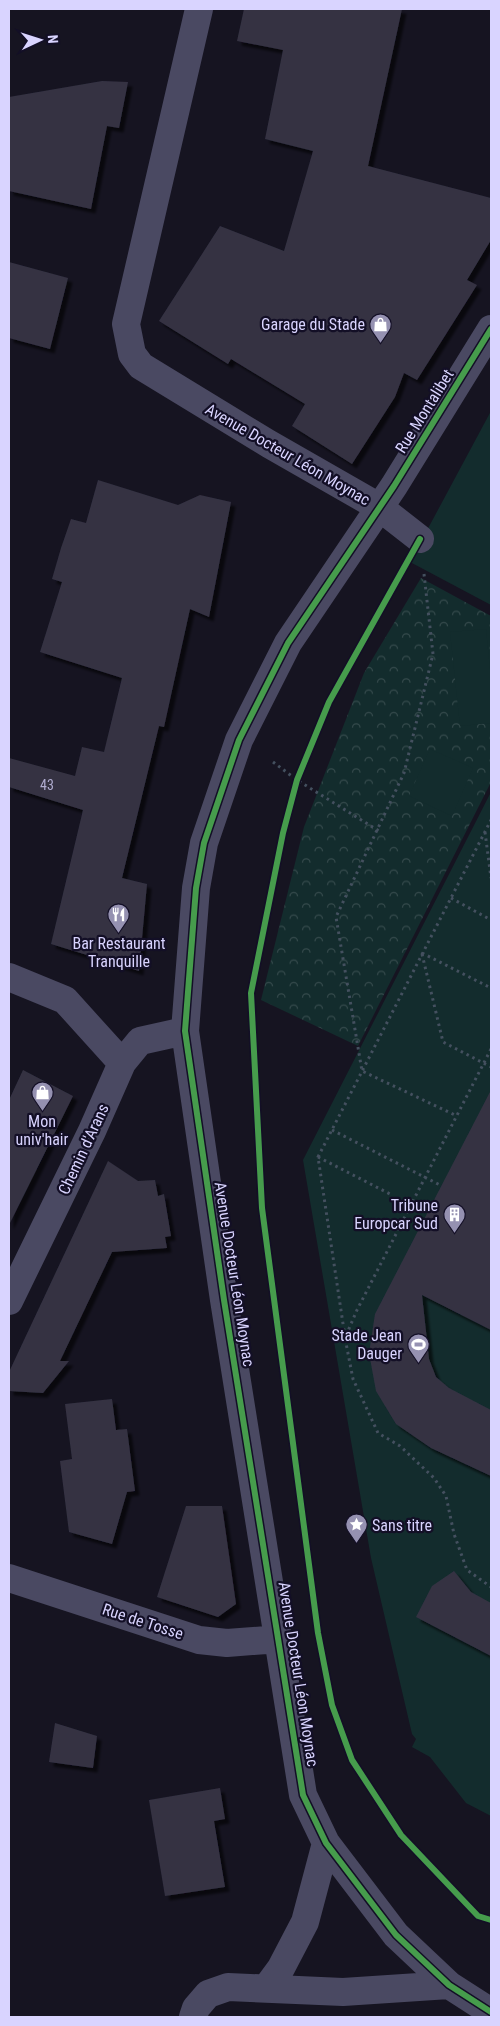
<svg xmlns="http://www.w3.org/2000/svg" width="500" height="2026" viewBox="0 0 500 2026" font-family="'Roboto Condensed',sans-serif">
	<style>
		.forest { fill: url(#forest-crowns) }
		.garden { fill: #132c2d }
		.building { fill: #343243; filter: url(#shadow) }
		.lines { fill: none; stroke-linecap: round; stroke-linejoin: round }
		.path { stroke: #44505f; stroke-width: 3; stroke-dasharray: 2.5 4; stroke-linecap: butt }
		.minor { stroke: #4a4962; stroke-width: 28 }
		.cycleway-casing { stroke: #130f26; stroke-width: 9 }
		.cycleway { stroke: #469c4c; stroke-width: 6 }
		.labels { text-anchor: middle; stroke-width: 4.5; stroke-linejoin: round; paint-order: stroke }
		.number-label { font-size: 14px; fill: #b0acd0 }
		.poi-label { font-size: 16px; fill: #d9d4ff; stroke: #130f26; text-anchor: end }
		.street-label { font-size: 16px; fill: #d9d4ff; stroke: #130f26 }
	</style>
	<defs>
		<pattern id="forest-crowns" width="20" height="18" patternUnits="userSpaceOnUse" patternTransform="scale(1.25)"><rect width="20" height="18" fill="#132c2d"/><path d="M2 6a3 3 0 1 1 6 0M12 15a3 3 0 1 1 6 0" fill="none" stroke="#354a4c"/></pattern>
		<filter id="shadow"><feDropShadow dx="4.5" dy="4.5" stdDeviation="1" flood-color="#0009"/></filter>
	</defs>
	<rect width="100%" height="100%" fill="#161421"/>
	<!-- forest -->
	<path class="forest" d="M421,578l70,38v166l-133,264 -97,-46 43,-173 60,-154z"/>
	<!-- garden -->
	<path class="garden" d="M491,411v194l-81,-43z
		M486,629l5,51v43l-31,3 -10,-94z
		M430,749l43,19 -21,48 -43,-20z
		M491,792v1024l-25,-13 -36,-46 -18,-10 4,-8 -4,-5 -41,-176 -68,-398z"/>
	<!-- building -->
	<path class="building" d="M244,9h158l-34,157 123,32v42l-24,40 10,5 -60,95 -13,-7 -9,24 -43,67 -60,-38 13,-22 -74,-45 -3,5 -69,-43 61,-95 64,25 29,-100 -48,-12 18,-89 -46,-9z
		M102,81l26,1 -9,46 -12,-2 -16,83 -82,-18v-94z
		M9,262l59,16 -18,71 -41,-11z
		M98,480l80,25 22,-10 31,7 -22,115 -19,-8 -26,118 -5,-1 -37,152 25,6 -8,87 -88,-27 32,-134 -74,-23v-29l66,18 7,-29 22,5 18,-74 -82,-26 22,-70 -10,-3 9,-31 10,-29 15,4z
		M23,1070l50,26 -64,129v-125z
		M491,1090v240l-69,-35 7,64 7,18 13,11 42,22v66l-60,-28 -35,-24 -20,-33 -7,-38 6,-39z
		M108,1161l30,20 17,-1 3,16 6,-2 7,42 -6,1 2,11 -55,4 -52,109h9l-26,32 -34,-2v-19z
		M112,1399l4,31 11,-1 8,62 -8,1 -15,52 -43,-12 -9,-71 12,-2 -7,-55z
		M186,1506h36l14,98 -18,13 -61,-20z
		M454,1571l17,21 20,11v53l-75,-39 16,-31z
		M55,1723l42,13 -4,32 -44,-6z
		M220,1788l5,31 -11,2 11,66 -60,9 -16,-96z"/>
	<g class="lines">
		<!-- path -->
		<path class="path" d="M424,574l9,80 -29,119 -68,144 26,154 95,45
			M273,762l24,18 82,51
			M485,832l6,46
			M451,898l40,22
			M422,953l69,35
			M422,954l21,88 48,25
			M491,1049l-134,261 -12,28 8,41 25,54 22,13 34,32 12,18 8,38 13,36 24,17
			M332,1130l110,56
			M318,1157l72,37
			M345,1337l-27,-180 173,-337"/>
		<!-- minor -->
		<path class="minor" d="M199,9l-73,315 6,30 9,12 128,78 110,63 41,32
			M491,329l-97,157 -106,157 -49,97 -35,103 -8,45 -11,143 39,269 79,495 23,48 70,92 53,50 42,27
			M9,977l56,23 57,63
			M9,1301l83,-170 30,-68 18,-22 45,-10
			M9,1578l190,62 28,3 53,-4
			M267,1987l14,-19 24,-46 21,-79
			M193,2017l3,-9 12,-14 20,-7 115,5 106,-7"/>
		<defs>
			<path id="cycleway" d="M491,329l-97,157 -106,157 -49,97 -35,103 -8,45 -11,143 39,269 79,495 23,48 70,92 53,50 42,27
				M420,539l-91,163 -32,78 -14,53 -32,160 11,215 56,425 14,72 20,55 49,75 77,81 13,4"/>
		</defs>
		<!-- cycleway casing -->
		<use href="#cycleway" class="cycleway-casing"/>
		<!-- cycleway -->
		<use href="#cycleway" class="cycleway"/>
	</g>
	<!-- icons -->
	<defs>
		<symbol id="shop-pin" viewBox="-11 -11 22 30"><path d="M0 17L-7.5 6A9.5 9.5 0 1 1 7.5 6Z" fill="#9591b1" stroke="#130f26"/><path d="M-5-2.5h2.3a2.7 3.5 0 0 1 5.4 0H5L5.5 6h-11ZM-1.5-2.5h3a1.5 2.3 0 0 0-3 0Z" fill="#fff"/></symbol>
		<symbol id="restaurant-pin" viewBox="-11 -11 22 30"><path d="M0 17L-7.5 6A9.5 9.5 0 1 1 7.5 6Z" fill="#9591b1" stroke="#130f26"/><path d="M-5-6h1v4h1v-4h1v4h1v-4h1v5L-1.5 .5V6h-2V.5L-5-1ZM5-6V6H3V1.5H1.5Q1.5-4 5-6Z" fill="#fff"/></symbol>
		<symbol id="building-pin" viewBox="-11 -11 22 30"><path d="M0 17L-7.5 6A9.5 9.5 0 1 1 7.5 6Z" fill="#9591b1" stroke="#130f26"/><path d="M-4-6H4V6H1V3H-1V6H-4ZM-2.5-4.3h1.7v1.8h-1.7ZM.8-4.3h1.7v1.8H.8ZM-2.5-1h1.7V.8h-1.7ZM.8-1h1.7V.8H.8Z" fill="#fff"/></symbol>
		<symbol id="stadium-pin" viewBox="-11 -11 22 30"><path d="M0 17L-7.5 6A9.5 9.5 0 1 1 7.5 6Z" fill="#9591b1" stroke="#130f26"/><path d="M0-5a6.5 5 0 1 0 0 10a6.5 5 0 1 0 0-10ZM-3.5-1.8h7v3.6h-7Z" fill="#fff"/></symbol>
		<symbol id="sight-pin" viewBox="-11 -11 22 30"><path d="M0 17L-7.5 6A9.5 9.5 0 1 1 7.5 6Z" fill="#9591b1" stroke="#130f26"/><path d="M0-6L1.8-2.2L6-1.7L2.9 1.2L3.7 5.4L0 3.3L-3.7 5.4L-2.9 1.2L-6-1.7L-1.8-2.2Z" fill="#fff"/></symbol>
	</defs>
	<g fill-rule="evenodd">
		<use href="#shop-pin" x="368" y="312" width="25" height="34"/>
		<use href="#restaurant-pin" x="106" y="902" width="25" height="34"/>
		<use href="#shop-pin" x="30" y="1080" width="25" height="34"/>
		<use href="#building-pin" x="442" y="1202" width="25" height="34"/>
		<use href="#stadium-pin" x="406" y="1332" width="25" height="34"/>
		<use href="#sight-pin" x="344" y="1512" width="25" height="34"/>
	</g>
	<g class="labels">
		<!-- number labels -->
		<g class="number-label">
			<text x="47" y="790">43</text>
		</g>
		<!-- poi labels -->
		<g class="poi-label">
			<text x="365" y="330">Garage du Stade</text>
			<text x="119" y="949" text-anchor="middle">Bar Restaurant<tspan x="119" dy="18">Tranquille</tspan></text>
			<text x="42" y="1127" text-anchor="middle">Mon<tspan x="42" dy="18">univ'hair</tspan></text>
			<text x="438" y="1211">Tribune<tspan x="438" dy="18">Europcar Sud</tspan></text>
			<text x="402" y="1341">Stade Jean<tspan x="402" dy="18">Dauger</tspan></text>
			<text x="372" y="1531" text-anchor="start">Sans titre</text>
		</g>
		<!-- street labels -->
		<g class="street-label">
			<text transform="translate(424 411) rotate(-58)" y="6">Rue Montalibet</text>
			<text transform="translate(288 454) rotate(30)" y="6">Avenue Docteur Léon Moynac</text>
			<text transform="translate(83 1149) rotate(-65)" y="6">Chemin d'Arans</text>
			<text transform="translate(235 1274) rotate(81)" y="6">Avenue Docteur Léon Moynac</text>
			<text transform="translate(143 1621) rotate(18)" y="6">Rue de Tosse</text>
			<text transform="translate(299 1674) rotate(81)" y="6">Avenue Docteur Léon Moynac</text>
		</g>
	</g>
	<!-- border -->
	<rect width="500" height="2026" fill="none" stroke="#d9d4ff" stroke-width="20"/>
	<!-- north arrow -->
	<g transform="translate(40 40) rotate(86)" stroke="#130f26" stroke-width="4" paint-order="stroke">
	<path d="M0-4L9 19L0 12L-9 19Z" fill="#d9d4ff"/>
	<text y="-8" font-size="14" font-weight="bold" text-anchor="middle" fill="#d9d4ff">N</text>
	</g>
</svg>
